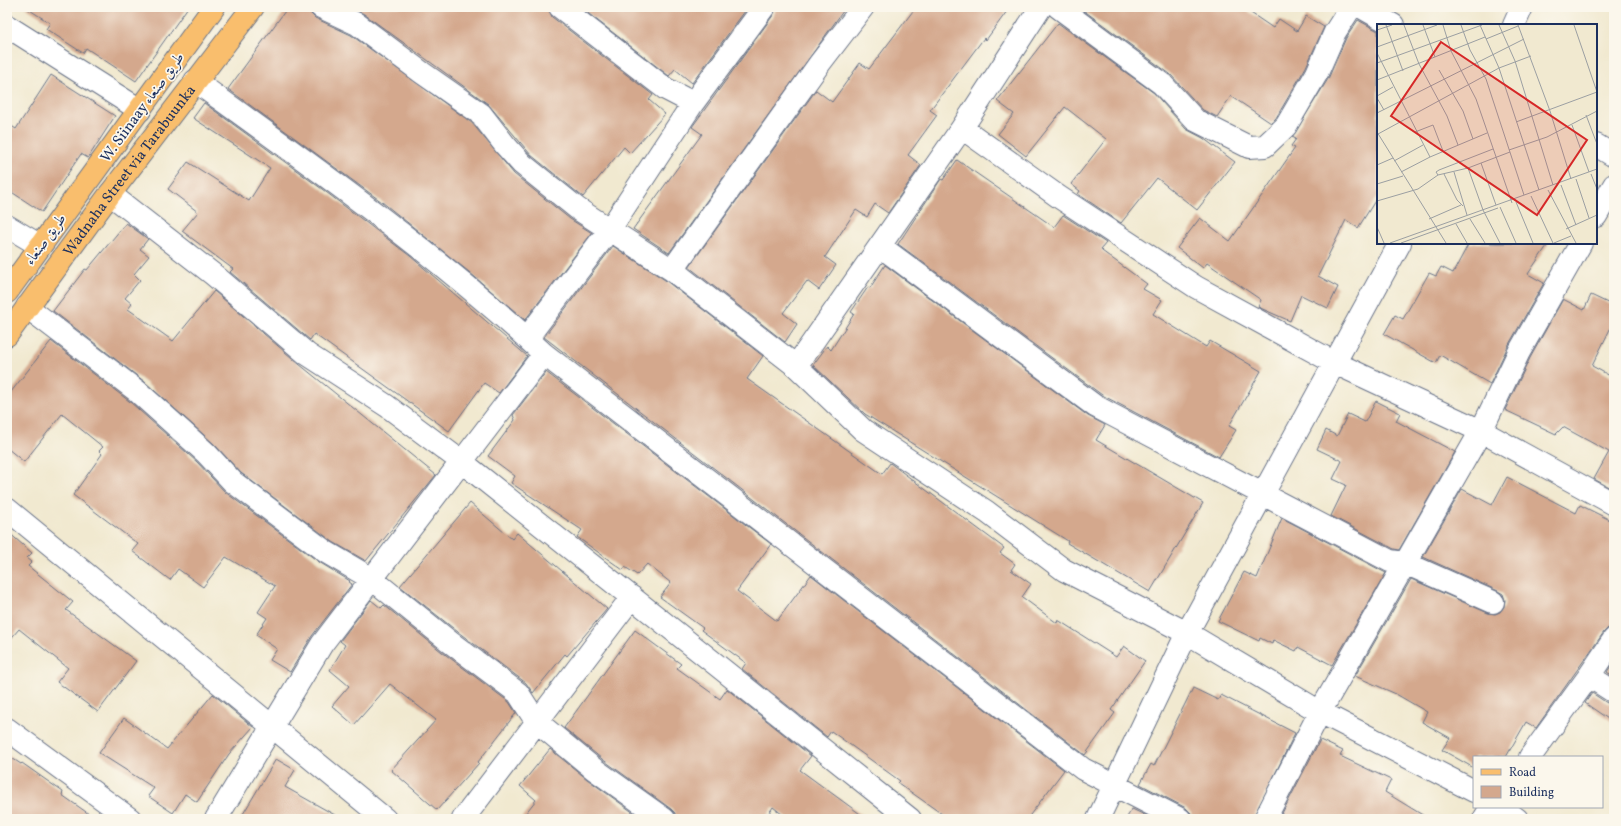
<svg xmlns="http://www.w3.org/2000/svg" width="1621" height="826" viewBox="0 0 1621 826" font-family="Vollkorn,Amiri,serif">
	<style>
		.building { fill: #d4a88d }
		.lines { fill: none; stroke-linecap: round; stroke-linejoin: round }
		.minor-casing { stroke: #667086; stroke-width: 24 }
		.major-casing { stroke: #667086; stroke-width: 24 }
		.minor { stroke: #fff; stroke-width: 22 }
		.major { stroke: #f9be6d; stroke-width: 22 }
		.labels { text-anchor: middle; stroke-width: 3.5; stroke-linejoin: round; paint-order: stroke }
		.street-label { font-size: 15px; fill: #1b2f5e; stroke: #fbf7ec }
		.inset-road { fill: none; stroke: #9b9fa2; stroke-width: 1 }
		.view { fill: #d62828; fill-opacity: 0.15; stroke: #d62828; stroke-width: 2 }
		.inset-edge { fill: none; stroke: #1b2f5e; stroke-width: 2 }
	</style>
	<rect width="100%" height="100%" fill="#fbf7ec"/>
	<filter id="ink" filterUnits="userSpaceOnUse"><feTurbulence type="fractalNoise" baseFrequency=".025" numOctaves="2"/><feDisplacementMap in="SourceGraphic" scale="8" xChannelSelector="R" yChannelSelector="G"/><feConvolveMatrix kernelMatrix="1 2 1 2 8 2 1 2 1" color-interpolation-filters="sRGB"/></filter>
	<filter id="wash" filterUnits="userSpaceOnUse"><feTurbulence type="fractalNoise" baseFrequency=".012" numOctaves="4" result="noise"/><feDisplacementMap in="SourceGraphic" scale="16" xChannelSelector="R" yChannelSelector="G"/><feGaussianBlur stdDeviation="0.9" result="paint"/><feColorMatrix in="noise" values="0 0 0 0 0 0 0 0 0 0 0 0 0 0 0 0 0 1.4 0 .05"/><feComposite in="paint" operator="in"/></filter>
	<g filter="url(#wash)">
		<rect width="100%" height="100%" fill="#f1e9d0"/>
		<g id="blocks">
			<!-- building -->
			<path class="building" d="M25,7h163l-52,74 -50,-33 -3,5 -37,-24 4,-6z
				M288,7h21l2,7 4,4 36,17 121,88 42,51 56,45 22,14 -67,87 -56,-48 -87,-70 -154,-113z
				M356,7h192l4,10 101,78 -4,5 16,14 -35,39 -6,-6 -41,50 -52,-42 -43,-51 -124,-90 -10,-5z
				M580,7h168l-56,76 -17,-14 -6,7z
				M776,7h70l-177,246 -36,-24 69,-95 -10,-7 82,-113z
				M916,7h94l-24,33 -2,-2 -54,72 7,5 -29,40 13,10 -33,48 -13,-9 -8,13 -11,-7 -31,47 11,8 -17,25 -12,-9 -24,32 14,11 -12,18 -96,-75 127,-177 16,12 28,-39 9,6z
				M1079,7h163l31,21 6,-9 18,12 9,-15 18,11 -18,40 -30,51 -5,5 -40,-27 -14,21 -14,-7 -33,-36z
				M1358,20l20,11v165l-20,32 -12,-8 -28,56 20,11 -10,21 -27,-13 -11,26 -32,-14 3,-7 -54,-37 -4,5 -26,-20 23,-30 30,23 65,-93 -4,-2 5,-7 -4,-2 36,-58 18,-41z
				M1058,23l96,70 32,36 17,9 32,24 -38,48 -40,-32 -36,45 -43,-29 2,-3 -9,-7 35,-45 -41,-32 -39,49 -28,-22 16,-20 -17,-13z
				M51,75l64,41 -27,42 -7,-4 -39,58 -35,-23v-66l9,6z
				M204,103l118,86 88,67 117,100 -28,37 -15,-10 -35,48 -135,-97 -4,6 -80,-68 3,-3 -51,-38 16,-19 -30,-23 20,-27 61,39 21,-33 -77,-50z
				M957,160l97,67 9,-12 43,28 -5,6 2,1 -1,1 45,33 -4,5 19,11 -9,14 53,33 4,-6 51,30 -32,55 7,4 -17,27 -117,-62 -204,-151 43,-65 2,1z
				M126,223l22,16 -8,10 9,7 -15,18 6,6 -15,18 7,6 -4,5 45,32 41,-50 85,73 137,111 -70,86 -33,-19 -92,-69 -27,-29 -69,-62 -92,-71 32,-42 2,1z
				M1469,243h80l-21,31 16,9 -36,63 -18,38 -50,-29 -4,8 -52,-29 11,-19 8,4 26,-46 7,3 5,-9 12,6z
				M613,246l52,34 98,76 -16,23 135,95 8,-11 114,85 -4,5 15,11 -4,6 20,14 -9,13 35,26 1,-3 58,37 8,-11 21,15 -34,49 4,3 -30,42 -541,-418z
				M885,265l203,151 17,9 -9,15 107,63 -53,89 -83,-49 1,-2 -203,-127 -52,-49 14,-19 4,4 23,-36 -3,-2 17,-25 2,1z
				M1591,295l23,11v15l-22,45 22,12v112l-20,-11 15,-27 -46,-25 -7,7 -51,-24 25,-52 33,-59 21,11z
				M51,341l78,60 68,61 28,30 94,70 31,19 -1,1 3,2 -40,52 -22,36 -20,-12 7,-11 -21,-14 11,-17 -9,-6 17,-26 -49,-29 -23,30 -25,-18 -8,11 -38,-29 6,-7 -65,-49 29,-41 -3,-3 4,-4 -41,-33 -38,48 -17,-14v-51z
				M546,372l225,172 -34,47 40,30 34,-46 253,195 -37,49h-78l-51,-36 2,-2 -69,-50 -4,6 -85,-68 4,-6 -45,-33 2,-2 -43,-31 11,-14 -24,-19 -10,11 -12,-8 -2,3 -46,-33 5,-7 -71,-47 4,-7 -27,-20 27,-36 -2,-5z
				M1376,401l24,12 -4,8 59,31 -56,98 -5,-1 -63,-33 15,-31 -13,-6 9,-18 -25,-12 9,-19 11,6 11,-22 17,8z
				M1507,477l69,36 4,-8 34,17v105l-6,1 -4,4 -68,96 -10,-6 -20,35h-32v11l-32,-18 8,-12 -28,-16 5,-10 -31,-18 -41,-18 56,-97 77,34 7,1 5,-2 4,-5 1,-7 -2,-6 -5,-3 -75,-34 39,-68 30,16z
				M470,503l42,36 5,-6 90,76 -40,47 -2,-2 -32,39 -7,-10 -68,-51 -58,-46z
				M1282,518l104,55 -54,92 -34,-18 -2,4 -23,-11 -1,4 -12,-6 -1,3 -41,-20 26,-49 13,6z
				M7,531l25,22 -5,5 5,4 -4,4 45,36 -7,8 70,51 -38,51 -41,-30 11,-14 -49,-39 -12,14z
				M371,600l10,8 3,-3 58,47 67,50 7,11 -38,49 1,1 -42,47 -46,-40 45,-50 -46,-36 -36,41 -22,-19 17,-20 -19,-16 15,-25 -5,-4z
				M635,630l46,34 -4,4 43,31 7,-10 84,67 -11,14 67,49h-79l-15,-12 -8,12h-89l-1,-6 -4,-4 -69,-50 -38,-31z
				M1614,661v16l-7,-5z
				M1193,688l25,12 3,-5 74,38 -42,86h-61l-1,-6 -5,-5 -46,-24 11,-20 3,2z
				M1592,693l15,10 7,1v19l-29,-20z
				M213,694l40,33 -24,27 -32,48 -12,-8 -12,19 -25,-17 6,-8 -55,-35 25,-35 43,31z
				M1320,740l23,11 -3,5 51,24 -6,12 44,27h-150z
				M550,749l37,30 51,37 -2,3h-115l15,-19 -16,-14z
				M7,755l14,9 1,-1 41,29 -1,3 34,24h-89z
				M276,759l19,11 -10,17 57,32h-102z
				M1132,809l21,10h-27z"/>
		</g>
	</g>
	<g filter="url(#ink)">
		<use href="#blocks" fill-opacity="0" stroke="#667086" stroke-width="1"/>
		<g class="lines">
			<defs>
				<path id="minor" d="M321,7l36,17 64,48 60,42 24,31 17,19 56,45 94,61 124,96 67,64 124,82 77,58 123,63 133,79 154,79
					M560,7l106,82 27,14
					M1058,7l104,77 33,36 54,27 16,-1 21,-20 31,-53 18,-41 16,-25
					M1361,7l32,18
					M1514,25l8,-18
					M7,26l133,84
					M195,81c119,86 242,173 349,273l539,415 97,50
					M962,128l97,69 137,90 139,76 146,68 133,73
					M1596,145l18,11
					M110,194l104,81 93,79 80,52 75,56 448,357
					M1596,216l18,-31
					M7,226l32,19
					M880,246l215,160 295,155 15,2 88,39
					M672,270l148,-207 43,-56
					M27,307l110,84 69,62 27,29 93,70 46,27 78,63 68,51 18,28 58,48 70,50
					M527,338l83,-109 83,-126 71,-96
					M796,366l166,-238 79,-121
					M7,509l378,310
					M1589,676l25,16
					M7,729l123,90
					M1530,757l59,-81 25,-37
					M1501,807l16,12
					M216,819l106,-175 222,-290
					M463,819l169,-222
					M1098,819l89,-186 213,-390
					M1265,819l55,-107 161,-281 38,-79 62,-109
					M1484,819l7,-12"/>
				<g id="major">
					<path d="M7,292l207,-285"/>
					<path id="s1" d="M7,335l103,-141 143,-187"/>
				</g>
			</defs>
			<!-- minor casing -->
			<use href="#minor" class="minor-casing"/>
			<!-- major casing -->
			<use href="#major" class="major-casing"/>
			<!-- minor -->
			<use href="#minor" class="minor"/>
			<!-- major -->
			<use href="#major" class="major"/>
		</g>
	</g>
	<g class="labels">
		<!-- street labels -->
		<g class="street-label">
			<text transform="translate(142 107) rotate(-54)" y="5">W. Siinaay طريق صنعاء</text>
			<text dy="5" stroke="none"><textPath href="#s1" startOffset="205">Wadnaha Street via Tarabuunka</textPath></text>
			<text transform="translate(45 239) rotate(-54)" y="5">طريق صنعاء</text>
		</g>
	</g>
	<!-- overview -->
	<g transform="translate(1377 24)">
		<rect width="220" height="220" fill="#f1e9d0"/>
		<path class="inset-road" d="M9,1l17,46M27,1l15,39 28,52 11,29M46,1l12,32M66,1l8,26 25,48 36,104M84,1l9,25 16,29 38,116M103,1l19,43 40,122M122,1l16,36 38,124M141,1l32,86 21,68M197,1l23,67M0,6l15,-5M109,15l32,-13M0,23l60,-22M0,29l53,104M0,39l105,-38M62,46l24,41 10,28M0,56l108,-43M0,72l16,-9M0,74l7,12M0,89l147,-74M209,91l11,29M139,98l81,-30M195,101l17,47M0,108l69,111M38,108l18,-7 10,26M1,110l121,-66 32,-12M132,126l38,-13 50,-26M17,137l29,-16M104,139l15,42M0,141l16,-7M91,144l15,42 17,33M24,148l29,-15 57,-24M77,148l13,43M67,150l13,26 6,6M214,150l6,15M61,151l-2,-3 3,-2 54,-21M199,155l13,39M0,160l26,-8M184,161l15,40M171,166l28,53M154,172l22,47M0,177l41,-12 20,-14 30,-7 42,-16M139,178l17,41M123,183l16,36M52,195l32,-14M93,195l15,24M79,200l11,19M0,203l7,16M189,205l31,-14M13,219l207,-74M24,219l97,-35M177,219l17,-7"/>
		<path class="view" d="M64,18l146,98 -50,75 -146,-99z"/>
		<rect width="220" height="220" class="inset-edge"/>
	</g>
	<!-- margin -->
	<rect width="1621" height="826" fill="none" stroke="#fbf7ec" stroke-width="24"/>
	<!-- legend -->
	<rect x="1473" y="756" width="130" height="52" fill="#fbf7ec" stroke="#a1a7b3"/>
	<rect x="1481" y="769" width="20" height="6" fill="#f9be6d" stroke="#a1a7b3"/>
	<text x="1509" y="776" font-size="12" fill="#1b2f5e">Road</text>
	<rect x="1481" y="786" width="20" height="12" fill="#d4a88d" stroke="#a1a7b3"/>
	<text x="1509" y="796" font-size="12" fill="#1b2f5e">Building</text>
</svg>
